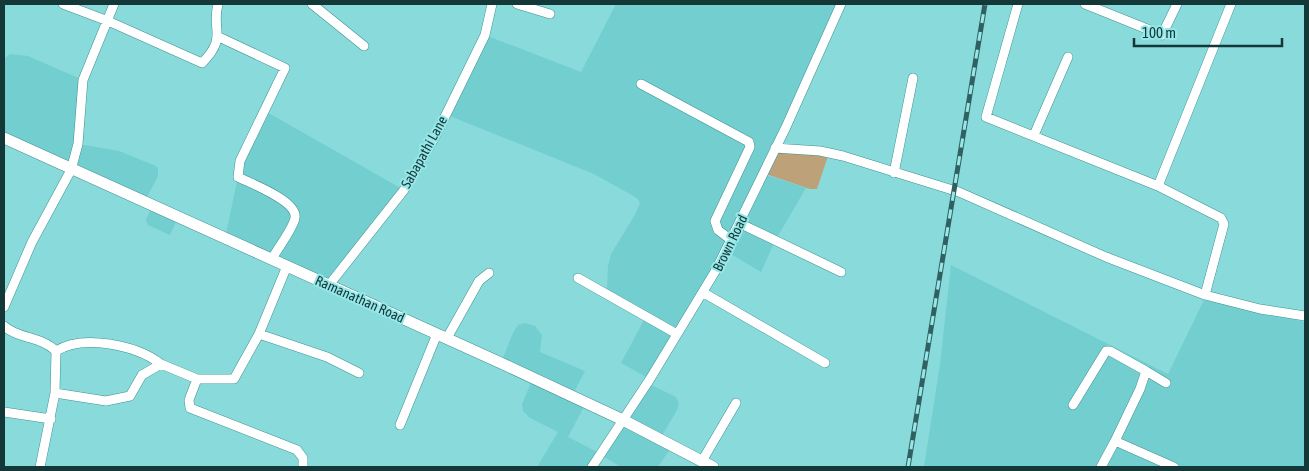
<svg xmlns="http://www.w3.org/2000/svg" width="1309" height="471" viewBox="0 0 1309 471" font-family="'Asap Condensed',sans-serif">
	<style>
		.built { fill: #72cecf }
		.green { fill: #bda179 }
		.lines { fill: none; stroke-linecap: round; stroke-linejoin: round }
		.minor-casing { stroke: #3f9193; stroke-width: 10 }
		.secondary-casing { stroke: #3f9193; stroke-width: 12 }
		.minor { stroke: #fff; stroke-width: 9 }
		.secondary { stroke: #fff; stroke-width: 11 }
		.rail-casing { stroke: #316061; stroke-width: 5 }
		.rail { stroke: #96e7e8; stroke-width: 3; stroke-dasharray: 9; stroke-linecap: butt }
		.labels { text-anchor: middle; stroke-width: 4; stroke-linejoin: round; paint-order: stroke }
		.street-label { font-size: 14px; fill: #143738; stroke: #96e7e8 }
	</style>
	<rect width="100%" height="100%" fill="#89dadb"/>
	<!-- built -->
	<path class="built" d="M616,4h227l-80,170 43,14 -31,53 -14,31 -35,-21 -76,128 -29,-16 26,-49 -32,-18 -8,-7 1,-23 3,-12 25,-41 4,-10 -3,-5 -43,-24 -149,-60 40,-79 96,37z
		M10,54l18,2 55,24 -4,64 40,7 37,15 2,3v7l-14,27 -140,-65v-79z
		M265,111l139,79 -75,95 -104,-47 13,-61z
		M152,206l26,11 -8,18 -22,-10 -2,-5z
		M951,265l217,109 36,-74 101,22v145h-381l16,-103z
		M525,323l10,3 7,9 -2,17 45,19 -13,25 14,7 -18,34 33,17 46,-71 29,14 3,6 -2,7 -17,29 12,7 -14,21h-37l-20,-12 -9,12h-55l21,-35 -28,-14 -7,-7 -1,-7 11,-26 -32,-15 12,-30 5,-8z"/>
	<!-- green -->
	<path class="green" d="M775,148l54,5 -12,36h-7l-47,-16z"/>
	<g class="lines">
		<defs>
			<path id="minor" d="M63,4l45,17 94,42c26,-26 9,-33 16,-59
				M312,4l52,42
				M517,4l33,10
				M1018,4l-32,113 172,69 63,32 3,6 -19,71 55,14 45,7
				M1085,4l77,31 15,-31
				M219,37l66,31 -45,93 -2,16c14,7 60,24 57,41 -2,11 -18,31 -23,41
				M641,84l108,58 1,5 -35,74 3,9 13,10
				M1034,135l34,-78
				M775,148l45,3 23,5 116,36 147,65 99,38
				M894,173l19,-95
				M1158,186l73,-182
				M739,223l102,49
				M578,278l99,56
				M329,285l75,-95 32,-55 49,-100 7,-31
				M704,293l121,70
				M4,307l28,-65 39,-72 7,-26 5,-64 31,-76
				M4,326c14,13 37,10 52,25l-1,42 -15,74
				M259,334l68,23 32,16
				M447,338l32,-57 10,-8
				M56,351c27,-17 80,-6 105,13
				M1146,371l20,12
				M197,379l-8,21 1,8 107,42 6,8v9
				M55,393l51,8 24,-5 12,-21 19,-11 36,15h37l25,-45 28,-68
				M1073,405l33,-54h4l36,20 -6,18 -25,52
				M4,412l47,7
				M400,425l37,-91
				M702,461l34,-58
				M592,467l58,-88 66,-109 70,-143 55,-123
				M1101,467l14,-26 59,26"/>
			<path id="secondary" d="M4,138l497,225 122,57 90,47"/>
		</defs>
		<!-- minor casing -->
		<use href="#minor" class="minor-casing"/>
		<!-- secondary casing -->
		<use href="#secondary" class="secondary-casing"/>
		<!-- minor -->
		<use href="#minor" class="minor"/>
		<!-- secondary -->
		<use href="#secondary" class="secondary"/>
		<defs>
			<path id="rail" d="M908,467l77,-463"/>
		</defs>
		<!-- rail casing -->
		<use href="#rail" class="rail-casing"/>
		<!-- rail -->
		<use href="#rail" class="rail"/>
	</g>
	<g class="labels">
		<!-- street labels -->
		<g class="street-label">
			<text transform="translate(424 152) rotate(-61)" y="5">Sabapathi Lane</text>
			<text transform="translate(730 243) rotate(-64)" y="5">Brown Road</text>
			<text transform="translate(360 299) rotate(24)" y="5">Ramanathan Road</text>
		</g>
	</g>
	<!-- border -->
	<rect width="1309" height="471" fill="none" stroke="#143738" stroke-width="10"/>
	<!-- scale -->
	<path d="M1134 38v8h148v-8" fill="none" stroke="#143738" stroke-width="2.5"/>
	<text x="1142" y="38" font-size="15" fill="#143738" stroke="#96e7e8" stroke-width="4" paint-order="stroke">100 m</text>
</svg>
